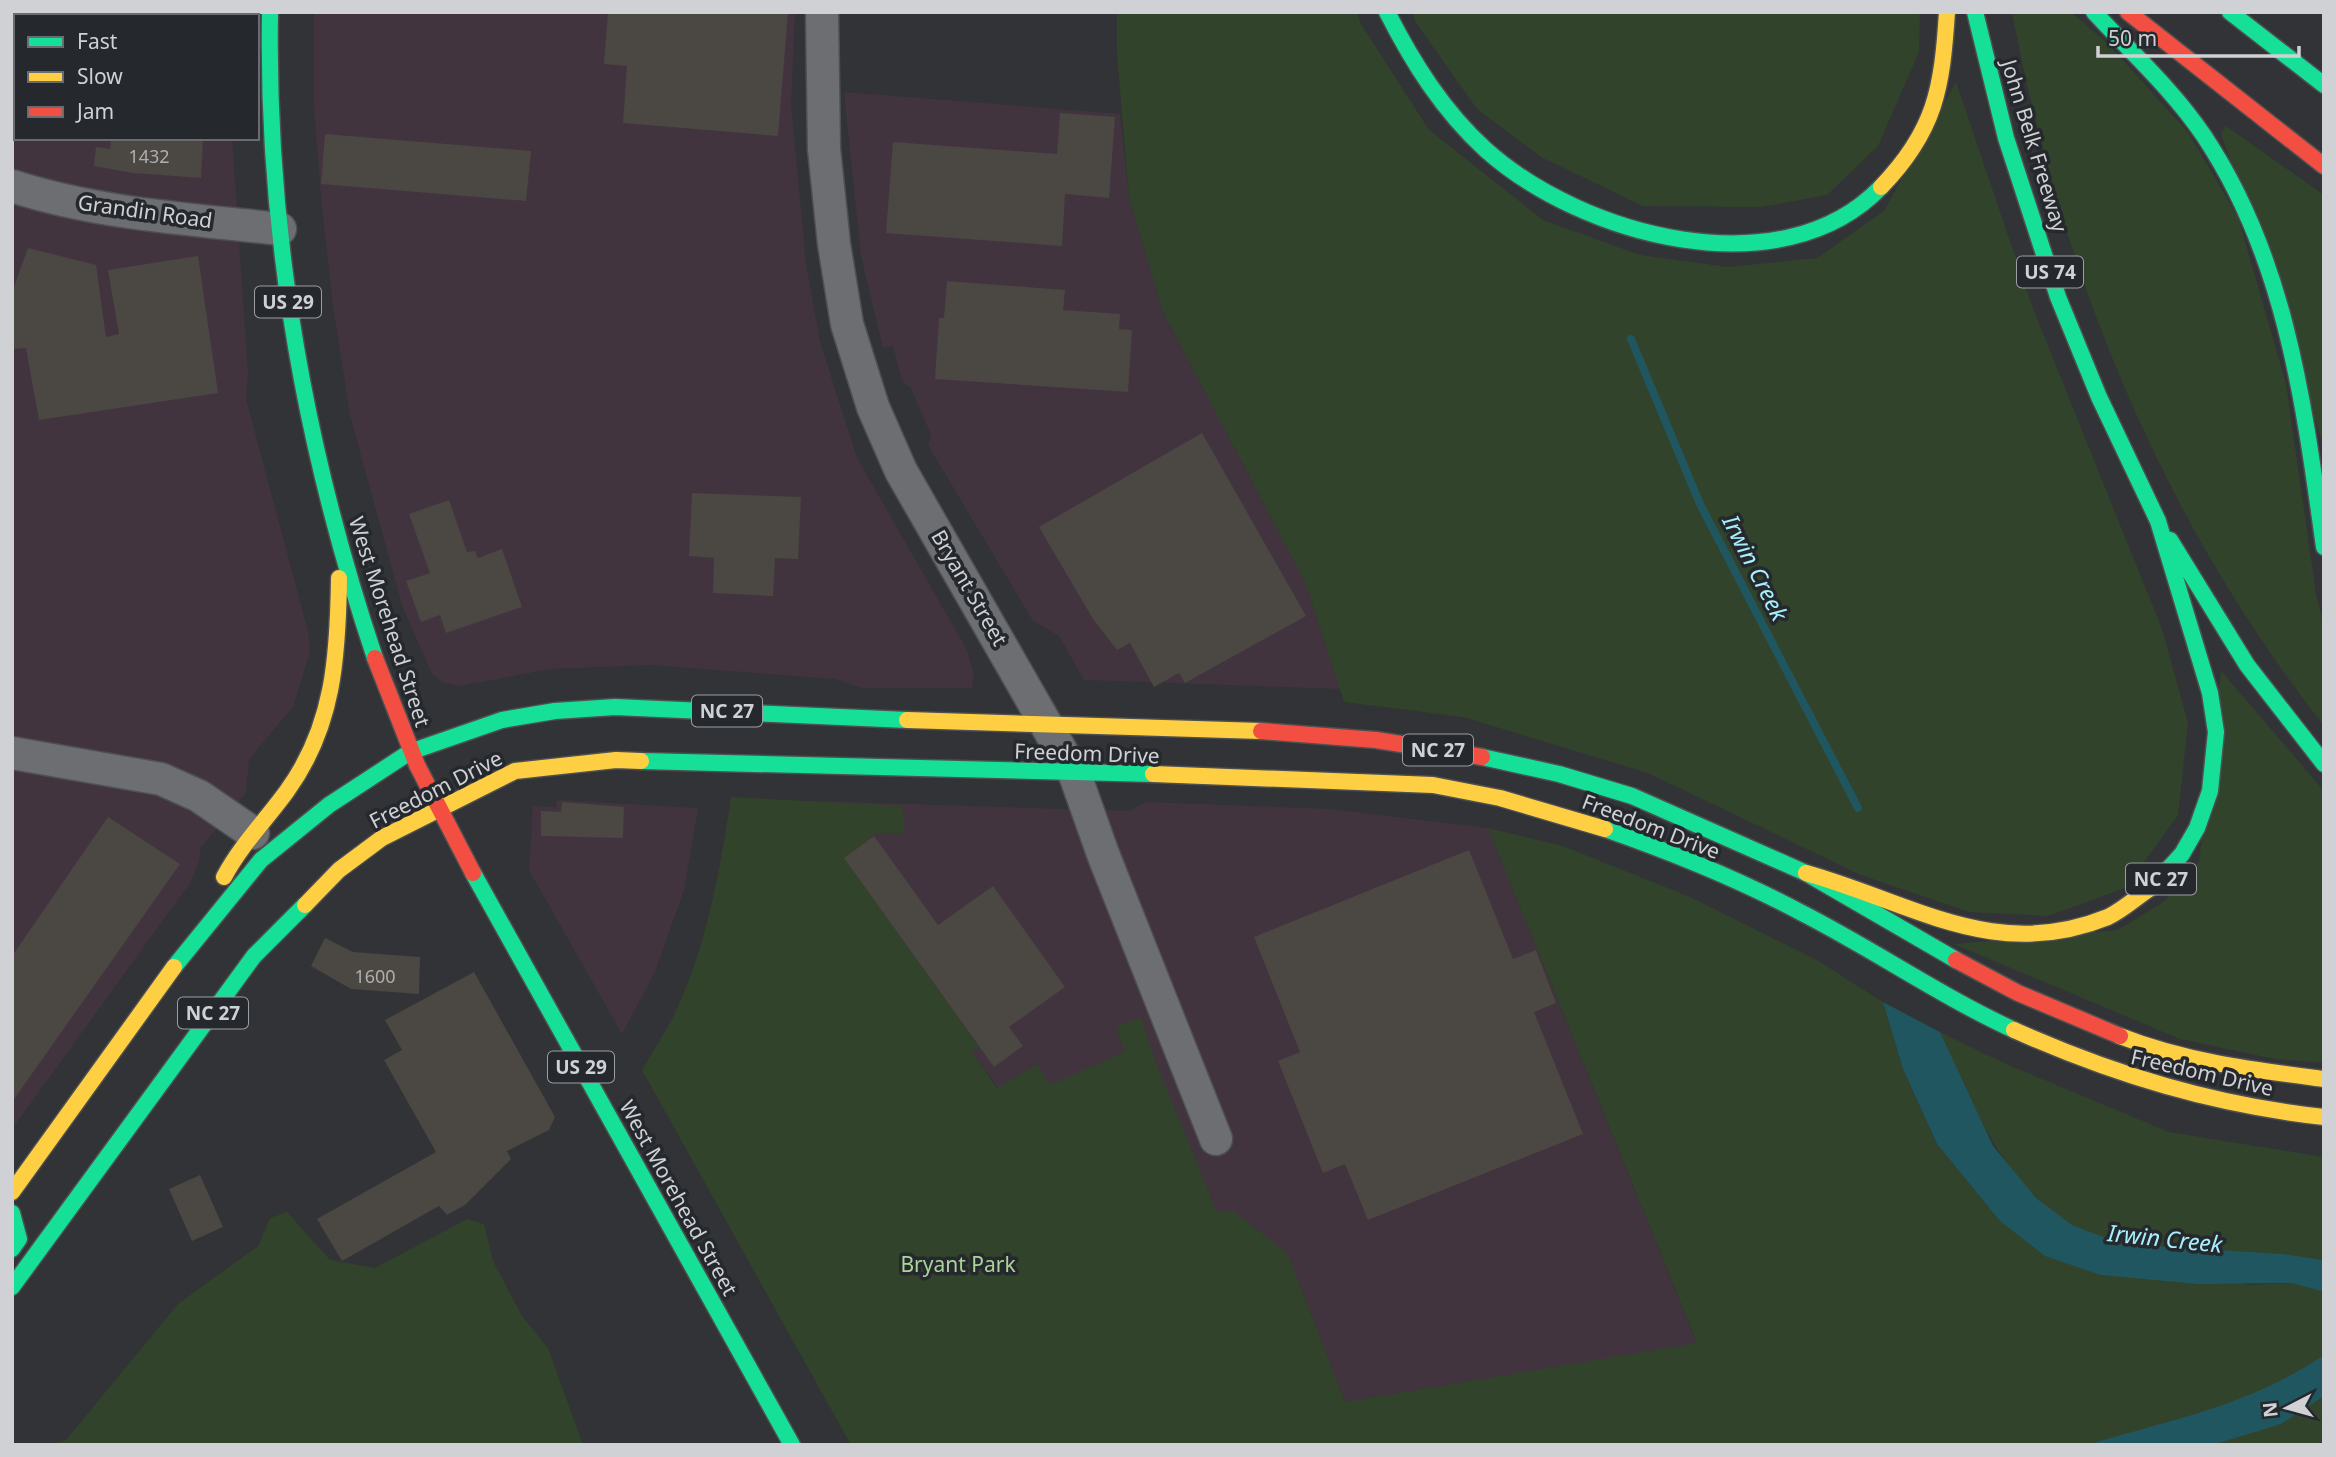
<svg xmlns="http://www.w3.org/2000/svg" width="2336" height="1457" viewBox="0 0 2336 1457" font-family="'Noto Sans',sans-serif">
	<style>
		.commercial { fill: #42343e }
		.green { fill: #32432b }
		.water { fill: #20565f }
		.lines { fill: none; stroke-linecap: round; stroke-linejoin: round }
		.stream { stroke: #20565f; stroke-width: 8 }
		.building { fill: #4b4742 }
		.street-casing { stroke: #4d4f51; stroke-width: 35 }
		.fast-casing { stroke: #4d4f51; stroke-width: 19 }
		.slow-casing { stroke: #4d4f51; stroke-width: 19 }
		.jam-casing { stroke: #4d4f51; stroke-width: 19 }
		.street { stroke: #6d6e71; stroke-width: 32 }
		.fast { stroke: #16e098; stroke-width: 16 }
		.slow { stroke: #ffcf43; stroke-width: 16 }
		.jam { stroke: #f24e42; stroke-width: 16 }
		.labels { text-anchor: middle; stroke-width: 7; stroke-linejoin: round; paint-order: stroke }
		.number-label { font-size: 18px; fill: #aeaeb0 }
		.shield { fill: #25292e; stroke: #9c9fa2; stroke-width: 2 }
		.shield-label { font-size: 19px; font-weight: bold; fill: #cfd1d4 }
		.street-label { font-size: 21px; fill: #cfd1d4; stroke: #25292e }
		.park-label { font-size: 21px; fill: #abd499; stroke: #25292e }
		.water-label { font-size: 23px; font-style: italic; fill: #a7effc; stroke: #25292e }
	</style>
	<rect width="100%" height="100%" fill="#313336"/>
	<!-- commercial -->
	<path class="commercial" d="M12,12h218l-1,4h-213v122h216l16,236 -2,25 63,236 1,17 -17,55 -44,52 -3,34 -45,54 -2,15 -9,21 -178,246z
		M314,12h481l-4,93 15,158 14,79 37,116 110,192 7,26 -2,12h-110l-27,-9 -184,-14 -101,4 -90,17 -16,-3 -12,-9 -30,-69 -52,-190 -17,-109 -12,-109 -7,-90z
		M844,92l276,22 9,83 34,115 143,272 34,105 -256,-9 -25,-44 -26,-15 -105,-176 3,-10 -20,-47 -9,-7 -9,-35 -10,2 -22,-92z
		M557,800l141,8 -14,82 -29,82 -33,62 -93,-164 4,-64 23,1z
		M811,801l318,10 17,-9 182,7 160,19 209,516 -352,58 -57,-148 -71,-42 -68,-164 -99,37 -14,-21 -38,24 -166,-228z"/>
	<!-- green -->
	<path class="green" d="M1117,12h240l4,12 68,106 114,90 97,35 88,12 89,-9 67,-47 72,-129 76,224 130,323 26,94 -10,92 -53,73 -77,28 -79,-4 -108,-37 -213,-102 -185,-56 -119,-15 -38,-118 -143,-272 -34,-115 -12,-143z
		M1412,12h508l-1,40 -41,94 -51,49 -65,12 -119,-1 -100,-48 -66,-49 -61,-86z
		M2012,12h59l38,33 79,87 50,85 48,167 30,210 8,32v100c-164,-209 -263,-454 -312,-714z
		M2226,126l98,69v253l-103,-315z
		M2221,671l103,120v272l-49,-4 -95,-20 -226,-95 164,-14 47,-29 34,-39z
		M731,797l171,9 3,27h-29l-32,25 135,189 -7,5 25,36 40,-24 13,21 75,-33 -9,-25 25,-10 13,41 63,154 16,-1 55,43 57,148 352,-59 -209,-515 75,18 125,50 127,63 68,43 20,67 34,75 62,76 249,65 44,-2 32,9v153h-1473l-209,-375c10,-17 21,-34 30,-51 34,-68 48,-148 59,-222z
		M1940,1032l66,32 163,68 155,25v103c-67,-10 -136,-3 -202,-16 -102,-20 -145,-127 -182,-212z
		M287,1212l43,48 45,8 92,-49 17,5 9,37 29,55 26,32 35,97h-534l17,-5 112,-136 80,-58 12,-28z"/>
	<!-- water -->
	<path class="water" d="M1883,1002l57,30 53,114 43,52 36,27 49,19 161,10 42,6v32l-32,-9 -94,1 -97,-9 -56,-19 -46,-36 -62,-76 -34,-75z
		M2324,1355v41l-43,28 -69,21h-125c85,-26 162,-39 237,-90z"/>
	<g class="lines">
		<!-- stream -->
		<path class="stream" d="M1631,339l69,165 158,304"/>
	</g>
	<!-- building -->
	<path class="building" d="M608,12h180l-10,124 -155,-13 4,-57 -23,-2z
		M1060,113l55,4 -6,81 -44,-4 -3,52 -176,-13 7,-91 164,12z
		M325,134l206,17 -5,50 -205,-17z
		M111,138h92l-2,40 -68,-5 -39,-7 2,-19 14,2z
		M28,248l68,17 10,72 13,-3 -11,-64 90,-14 20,137 -179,27 -13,-72 -14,1v-57z
		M947,281l118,9 -2,20 57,4 -1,15 13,1 -4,62 -193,-13 4,-61h5z
		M1202,433l104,183 -121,67 -6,-10 -25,14 -24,-44 -13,7 -24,-31 -54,-92z
		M692,493l109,4 -3,62 -23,-1 -2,38 -60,-3 1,-35 -25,-2z
		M449,500l18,52 8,-1 3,7 24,-9 20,58 -76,26 -6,-18 -19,7 -15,-41 24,-8 -21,-59z
		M562,802l62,5 -1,31 -82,-2v-25l20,1z
		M108,817l72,47 -168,238v-146z
		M874,836l64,89 55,-39 72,101 -56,40 14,19 -29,21 -150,-209z
		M1469,850l44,109 23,-9 20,53 -22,9 49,122 -215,86 -23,-56 -22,9 -45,-112 22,-9 -46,-115z
		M325,938l28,14 67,5 -1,37 -68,-5 -40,-23z
		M474,972l81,145 -6,13 -42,21 4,8 -46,46 -18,10 -8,-9 -97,55 -25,-42 119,-67 -52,-92 18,-10 -17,-30z
		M200,1175l23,52 -31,14 -23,-52z"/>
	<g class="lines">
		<defs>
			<path id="street" d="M822,12l2,137 10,95 13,80 26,83 28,64 174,304 28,79 113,285
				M12,186c86,28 178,33 268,43
				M12,753l149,26 38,17 54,37"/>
			<path id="fast" d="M270,12c-4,220 35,437 105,646
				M1387,12c26,51 56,99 99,138 95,85 295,141 395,37
				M1975,12l31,126 52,159 41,100 59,124 52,172 6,39 -6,59 -13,37 -15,26 -30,33
				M2094,12c37,40 79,78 110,124 82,123 100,268 120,411
				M2230,12l94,73
				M2170,540l77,125 77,99
				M1482,757l77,17 73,22 174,77 150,87
				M641,761l512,13
				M1605,829c66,23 133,50 195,83 73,37 140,84 214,118
				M473,873l319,572
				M174,967l87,-107 68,-55 81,-53 92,-32 53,-9 60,-4 292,13
				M12,1213l7,26 -7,10
				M12,1287l242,-331 51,-51"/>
			<path id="slow" d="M1881,187c55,-57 61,-99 66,-175
				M907,720l354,11
				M1153,774l280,11 67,13 105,31
				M1806,873c107,30 189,90 302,44 15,-7 30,-21 44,-30
				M224,877c17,-32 42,-57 63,-86 47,-65 51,-135 52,-213
				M305,905l34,-35 43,-32 133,-67 101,-11 25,1
				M2014,1030c101,45 200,75 310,87
				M2120,1036c66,26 134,34 204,43
				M12,1192l162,-225"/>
			<path id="jam" d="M2128,12l196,154
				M375,658l42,107 56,108
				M1261,731l115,9 106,17
				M1956,960l62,33 102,43"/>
		</defs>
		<!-- street casing -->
		<use href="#street" class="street-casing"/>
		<!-- fast casing -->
		<use href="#fast" class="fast-casing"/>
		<!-- slow casing -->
		<use href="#slow" class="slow-casing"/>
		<!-- jam casing -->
		<use href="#jam" class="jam-casing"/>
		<!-- street -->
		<use href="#street" class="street"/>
		<!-- fast -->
		<use href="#fast" class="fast"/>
		<!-- slow -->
		<use href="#slow" class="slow"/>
		<!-- jam -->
		<use href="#jam" class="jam"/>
	</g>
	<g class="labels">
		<!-- number labels -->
		<g class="number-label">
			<text x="149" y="163">1432</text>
			<text x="375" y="983">1600</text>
		</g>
		<!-- shield labels -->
		<g class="shield">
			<rect x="2017" y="256.5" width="66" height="31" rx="5"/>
			<rect x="255" y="286.5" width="66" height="31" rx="5"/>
			<rect x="692" y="695.5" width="70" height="31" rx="5"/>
			<rect x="1403" y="734.5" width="70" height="31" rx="5"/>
			<rect x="2126" y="863.5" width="70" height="31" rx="5"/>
			<rect x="178" y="997.5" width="70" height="31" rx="5"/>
			<rect x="548" y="1051.5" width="66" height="31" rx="5"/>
		</g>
		<g class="shield-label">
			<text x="2050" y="279">US 74</text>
			<text x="288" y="309">US 29</text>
			<text x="727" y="718">NC 27</text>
			<text x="1438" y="757">NC 27</text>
			<text x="2161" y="886">NC 27</text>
			<text x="213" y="1020">NC 27</text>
			<text x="581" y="1074">US 29</text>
		</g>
		<!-- street labels -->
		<g class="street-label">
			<text transform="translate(2034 146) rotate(73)" y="7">John Belk Freeway</text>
			<text transform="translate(145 212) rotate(8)" y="7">Grandin Road</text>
			<text transform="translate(969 588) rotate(60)" y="7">Bryant Street</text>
			<text transform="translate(389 622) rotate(72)" y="7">West Morehead Street</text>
			<text transform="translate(1087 754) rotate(2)" y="7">Freedom Drive</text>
			<text transform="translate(436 790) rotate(-27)" y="7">Freedom Drive</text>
			<text transform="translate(1651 827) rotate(21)" y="7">Freedom Drive</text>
			<text transform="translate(2202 1073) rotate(13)" y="7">Freedom Drive</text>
			<text transform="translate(678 1198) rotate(61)" y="7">West Morehead Street</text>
		</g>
		<!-- park labels -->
		<g class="park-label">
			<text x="958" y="1272">Bryant Park</text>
		</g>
		<!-- water labels -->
		<g class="water-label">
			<text transform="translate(1755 568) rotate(63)" y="8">Irwin Creek</text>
			<text transform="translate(2165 1239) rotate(6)" y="8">Irwin Creek</text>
		</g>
	</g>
	<!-- border -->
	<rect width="2336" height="1457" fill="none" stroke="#cfd1d4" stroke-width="28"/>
	<!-- legend -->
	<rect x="14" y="14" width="245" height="126" fill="#25292e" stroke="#696c70" stroke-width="2"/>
	<rect x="28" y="37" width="35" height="10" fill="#16e098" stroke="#696c70" stroke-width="2"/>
	<text x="77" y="49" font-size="21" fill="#cfd1d4">Fast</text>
	<rect x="28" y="72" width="35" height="10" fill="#ffcf43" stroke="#696c70" stroke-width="2"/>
	<text x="77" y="84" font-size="21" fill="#cfd1d4">Slow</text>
	<rect x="28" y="107" width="35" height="10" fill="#f24e42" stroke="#696c70" stroke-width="2"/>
	<text x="77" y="119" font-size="21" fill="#cfd1d4">Jam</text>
	<!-- north arrow -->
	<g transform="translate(2287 1408) rotate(264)" stroke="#25292e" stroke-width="5" paint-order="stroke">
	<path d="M0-5L12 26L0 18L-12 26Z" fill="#cfd1d4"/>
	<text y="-10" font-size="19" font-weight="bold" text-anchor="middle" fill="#cfd1d4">N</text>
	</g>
	<!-- scale -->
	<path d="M2098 46v10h201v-10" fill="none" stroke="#cfd1d4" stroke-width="3.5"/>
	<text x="2108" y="46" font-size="21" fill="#cfd1d4" stroke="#25292e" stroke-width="5" paint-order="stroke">50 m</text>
</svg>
